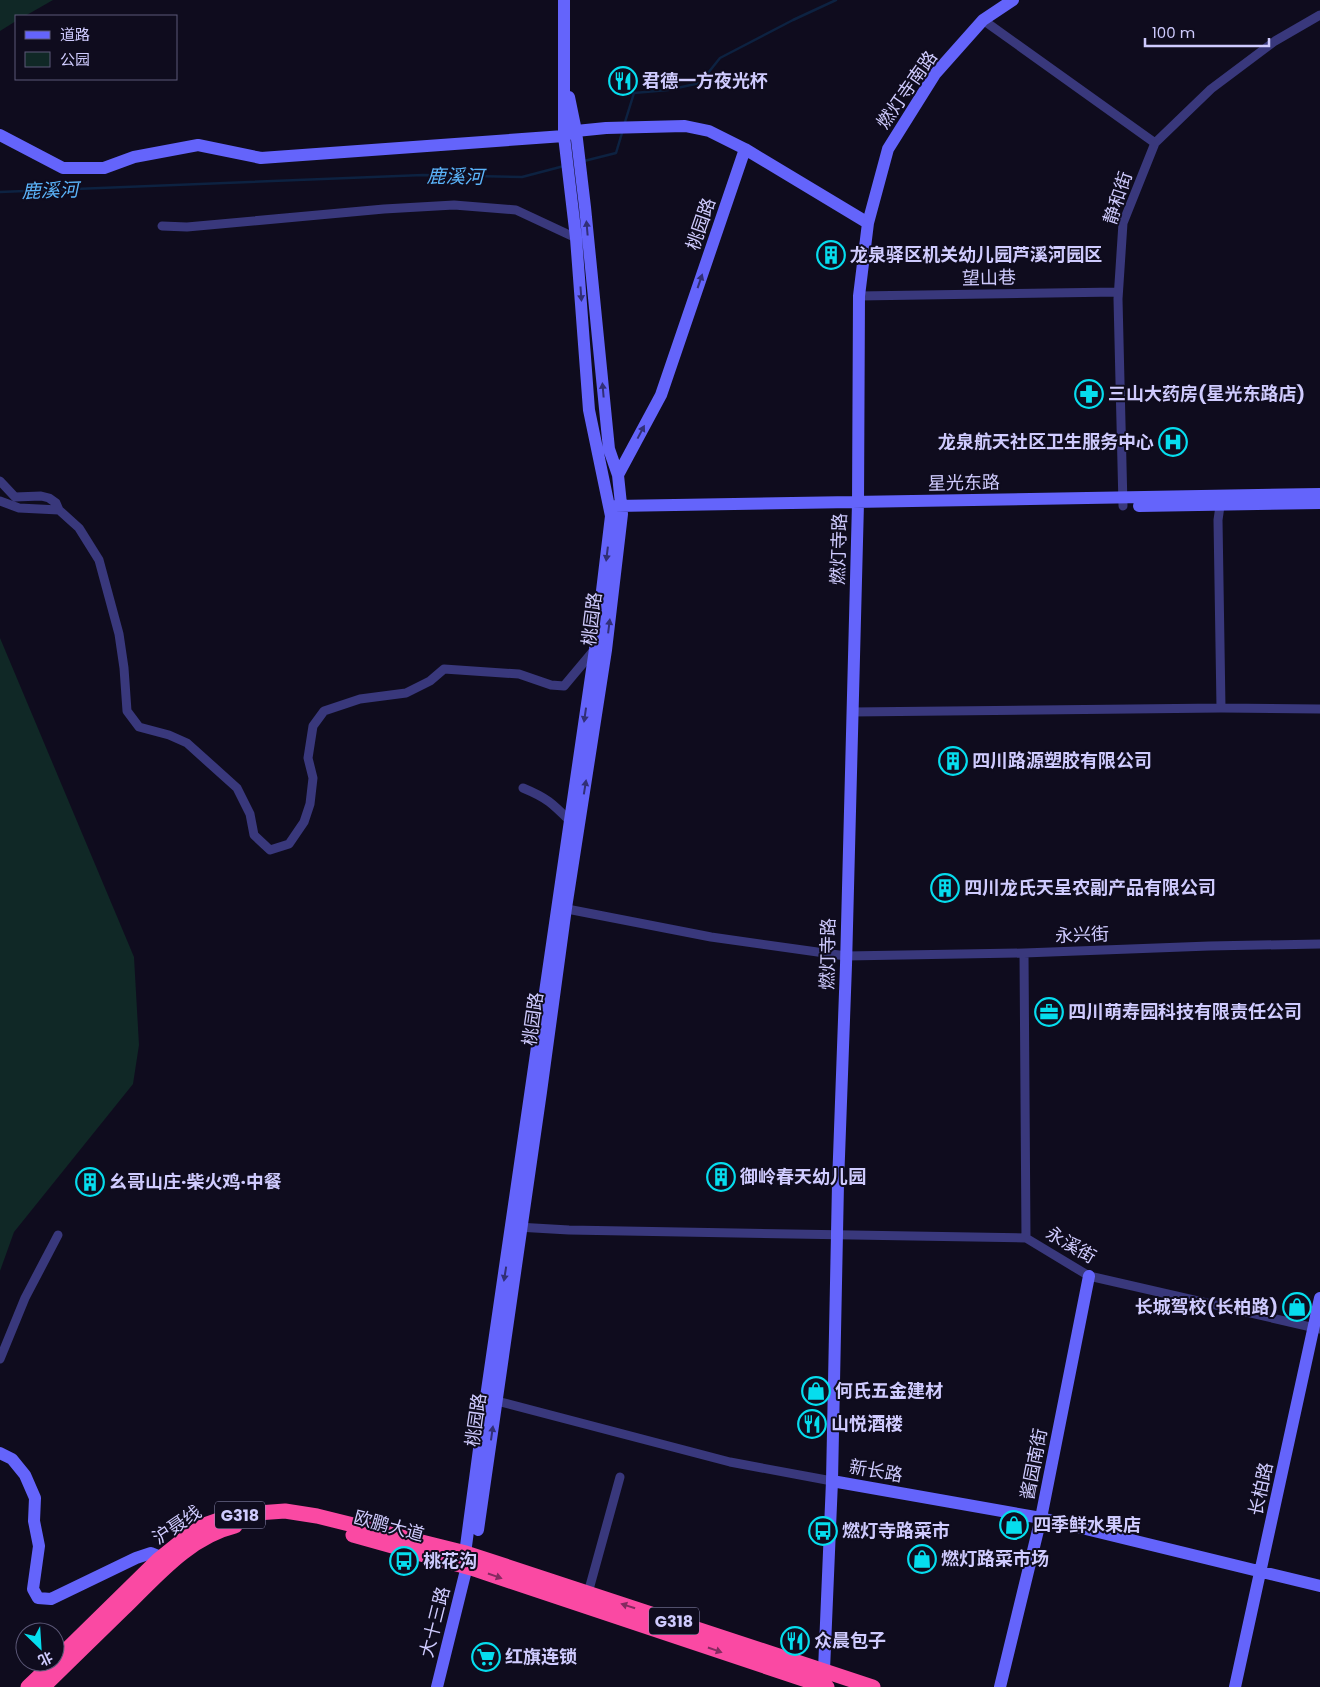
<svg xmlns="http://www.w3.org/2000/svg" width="1320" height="1687" viewBox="0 0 1320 1687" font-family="Poppins,'Noto Sans SC',sans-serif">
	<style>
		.green { fill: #102826 }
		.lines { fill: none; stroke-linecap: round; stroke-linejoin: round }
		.stream { stroke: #0d2241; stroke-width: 2.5 }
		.street { stroke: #39387c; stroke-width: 9 }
		.secondary { stroke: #6464fb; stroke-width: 12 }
		.highway { stroke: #fa49a3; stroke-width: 15 }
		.oneway { fill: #312f76 }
		.oneway2 { fill: #842a60 }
		.labels { text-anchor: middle; stroke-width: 4; stroke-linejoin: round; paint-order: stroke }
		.shield { fill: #0f0c1e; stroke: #9592bb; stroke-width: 1 }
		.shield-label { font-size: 16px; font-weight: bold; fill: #cfcbfe }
		.poi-label { font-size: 18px; font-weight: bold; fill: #cfcbfe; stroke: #0f0c1e; text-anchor: start }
		.street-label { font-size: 18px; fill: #cfcbfe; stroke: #0f0c1e }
		.water-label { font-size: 19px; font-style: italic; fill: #5bb5fb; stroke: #0f0c1e }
	</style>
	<rect width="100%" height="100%" fill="#0f0c1e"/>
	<!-- green -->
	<path class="green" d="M0,0h53l-28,16h-9v5l-16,10z
		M0,638l134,319 5,88 -6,39 -119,148 -14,39z"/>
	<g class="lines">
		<!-- stream -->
		<path class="stream" d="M625,122l9,-29 34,-3 32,-7 20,-25 73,-38 43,-20
			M584,161l32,-8 6,-20
			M0,192l423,-17 99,2 42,-11"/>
		<!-- street -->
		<path class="street" d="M983,20l172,123
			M162,226l25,1 197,-18 70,-4 62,5 60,28
			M859,296l259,-4
			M0,481l15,16 26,-1 8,2 7,5 3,7 20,18 20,32 20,74 5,34 3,43 12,16 30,8 18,8 50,45 13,26 4,21 16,15 19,-6 15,-22 6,-18 3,-26 -5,-20 5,-32 11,-15 36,-12 46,-6 24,-12 14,-12 75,5 32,11 13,1 31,-37
			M0,501l19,7 40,2
			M1123,506l-5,-207 5,-76 32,-80 56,-54 64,-48 45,-26
			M1220,506l-2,14 3,188
			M852,712l369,-4 99,1
			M523,788c24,10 29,15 47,33
			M562,908l149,29 135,19 178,-3 185,-7 111,-2
			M1024,953l2,285
			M517,1227l52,3 457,8 63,38 231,53
			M0,1359l25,-61 33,-63
			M493,1400l237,62 102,19
			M588,1593l32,-116"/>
		<!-- secondary -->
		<path class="secondary" d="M0,135l63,33h41l30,-11 64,-12 63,13 303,-22 12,-5 30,-3 79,-2 24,5 36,18 123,74
			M618,475l43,-80 84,-246
			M615,506l705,-12
			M1139,506l181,-3
			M0,1453l12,6 13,16 10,23 -1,23 5,25 -6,43 5,9 13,1 85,-41 15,-5 10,4
			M832,1481l209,37 279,68
			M478,1530l63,-438 25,-184 40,-258 16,-136 -4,-39 -9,-26 -24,-242 -9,-76 -7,-34
			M464,1561l22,-164 109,-748 16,-133 -22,-106 -13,-172 -12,-102v-136
			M822,1680l2,-10 8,-189 6,-297 8,-219 12,-462 1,-207 9,-73 20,-74 47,-75 48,-54 30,-20
			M437,1687l30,-121
			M1000,1687l41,-169 48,-242
			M1235,1687l85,-389"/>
		<!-- highway -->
		<path class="highway" d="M353,1535l118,33 356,119
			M55,1661l103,-101 31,-25 18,-11 17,-6 21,-4 40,-3 32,5 149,37 407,134
			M28,1687l21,-20
			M43,1687c27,-26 53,-52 80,-78 33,-32 66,-72 112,-83"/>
	</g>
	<!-- one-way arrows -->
	<defs><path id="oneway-solid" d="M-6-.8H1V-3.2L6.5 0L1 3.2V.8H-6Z" transform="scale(1.25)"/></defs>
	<g class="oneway">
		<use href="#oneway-solid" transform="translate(587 228) rotate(-95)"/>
		<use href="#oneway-solid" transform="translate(700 281) rotate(-71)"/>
		<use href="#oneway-solid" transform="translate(581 294) rotate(86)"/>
		<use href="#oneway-solid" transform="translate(603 390) rotate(-95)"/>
		<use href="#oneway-solid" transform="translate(641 432) rotate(-62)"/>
		<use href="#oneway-solid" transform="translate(607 554) rotate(97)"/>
		<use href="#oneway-solid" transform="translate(609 626) rotate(-83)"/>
		<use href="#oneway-solid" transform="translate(585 715) rotate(98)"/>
		<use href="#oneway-solid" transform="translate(585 787) rotate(-81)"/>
		<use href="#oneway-solid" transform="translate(505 1274) rotate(99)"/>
		<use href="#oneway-solid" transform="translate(492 1433) rotate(-82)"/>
	</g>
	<g class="oneway2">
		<use href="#oneway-solid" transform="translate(495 1576) rotate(19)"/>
		<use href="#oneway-solid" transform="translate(628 1606) rotate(-162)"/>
		<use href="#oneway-solid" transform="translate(715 1650) rotate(19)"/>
	</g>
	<!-- icons -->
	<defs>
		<symbol id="restaurant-ring" viewBox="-11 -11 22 22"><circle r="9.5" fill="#0f0c1e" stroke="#06ddee" stroke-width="1.5"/><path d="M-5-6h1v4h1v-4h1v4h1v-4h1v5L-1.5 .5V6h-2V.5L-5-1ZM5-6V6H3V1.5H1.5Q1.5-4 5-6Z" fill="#06ddee"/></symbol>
		<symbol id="building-ring" viewBox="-11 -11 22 22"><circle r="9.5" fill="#0f0c1e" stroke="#06ddee" stroke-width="1.5"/><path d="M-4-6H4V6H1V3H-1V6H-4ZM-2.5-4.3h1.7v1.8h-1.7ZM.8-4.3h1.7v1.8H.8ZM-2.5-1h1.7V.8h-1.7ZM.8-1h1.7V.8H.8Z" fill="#06ddee"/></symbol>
		<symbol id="pharmacy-ring" viewBox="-11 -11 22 22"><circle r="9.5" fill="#0f0c1e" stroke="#06ddee" stroke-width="1.5"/><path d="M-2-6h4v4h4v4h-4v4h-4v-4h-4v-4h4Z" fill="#06ddee"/></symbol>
		<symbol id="hospital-ring" viewBox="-11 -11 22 22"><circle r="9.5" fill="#0f0c1e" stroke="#06ddee" stroke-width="1.5"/><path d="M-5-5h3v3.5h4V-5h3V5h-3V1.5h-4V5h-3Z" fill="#06ddee"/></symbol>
		<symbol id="office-ring" viewBox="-11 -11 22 22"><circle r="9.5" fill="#0f0c1e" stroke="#06ddee" stroke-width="1.5"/><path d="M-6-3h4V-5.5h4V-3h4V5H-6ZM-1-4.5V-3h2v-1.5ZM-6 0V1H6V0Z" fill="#06ddee"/></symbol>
		<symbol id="shop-ring" viewBox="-11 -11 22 22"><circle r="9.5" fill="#0f0c1e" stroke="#06ddee" stroke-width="1.5"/><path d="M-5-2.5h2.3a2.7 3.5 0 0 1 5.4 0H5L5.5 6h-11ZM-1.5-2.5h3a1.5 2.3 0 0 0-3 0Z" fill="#06ddee"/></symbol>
		<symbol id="bus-ring" viewBox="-11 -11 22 22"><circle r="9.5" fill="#0f0c1e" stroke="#06ddee" stroke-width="1.5"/><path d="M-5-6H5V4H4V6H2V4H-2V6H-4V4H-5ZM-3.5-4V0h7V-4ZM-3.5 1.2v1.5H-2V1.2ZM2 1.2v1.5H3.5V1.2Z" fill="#06ddee"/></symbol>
		<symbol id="supermarket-ring" viewBox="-11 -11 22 22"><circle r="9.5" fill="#0f0c1e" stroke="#06ddee" stroke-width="1.5"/><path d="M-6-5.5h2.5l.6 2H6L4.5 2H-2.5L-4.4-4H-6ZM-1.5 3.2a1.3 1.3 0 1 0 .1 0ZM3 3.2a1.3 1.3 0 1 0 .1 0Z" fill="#06ddee"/></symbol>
	</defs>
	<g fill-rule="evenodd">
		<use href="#restaurant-ring" x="607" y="65" width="32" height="32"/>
		<use href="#building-ring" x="815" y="239" width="32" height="32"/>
		<use href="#pharmacy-ring" x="1073" y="378" width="32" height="32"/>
		<use href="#hospital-ring" x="1157" y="426" width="32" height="32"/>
		<use href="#building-ring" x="937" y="745" width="32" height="32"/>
		<use href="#building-ring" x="929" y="872" width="32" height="32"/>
		<use href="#office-ring" x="1033" y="996" width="32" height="32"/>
		<use href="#building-ring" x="705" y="1161" width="32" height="32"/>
		<use href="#building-ring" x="74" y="1166" width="32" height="32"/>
		<use href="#shop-ring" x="1281" y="1291" width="32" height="32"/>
		<use href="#shop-ring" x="800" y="1375" width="32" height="32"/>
		<use href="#restaurant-ring" x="796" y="1408" width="32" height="32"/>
		<use href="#shop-ring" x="998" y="1509" width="32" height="32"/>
		<use href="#bus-ring" x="807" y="1515" width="32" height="32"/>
		<use href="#shop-ring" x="906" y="1543" width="32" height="32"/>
		<use href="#bus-ring" x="388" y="1545" width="32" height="32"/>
		<use href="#restaurant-ring" x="779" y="1625" width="32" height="32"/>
		<use href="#supermarket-ring" x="470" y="1641" width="32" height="32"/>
	</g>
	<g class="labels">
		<!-- shield labels -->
		<g class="shield">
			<rect x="215" y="1501.5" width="50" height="27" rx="4"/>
			<rect x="649" y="1607.5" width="50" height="27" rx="4"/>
		</g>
		<g class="shield-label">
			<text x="240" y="1521">G318</text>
			<text x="674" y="1627">G318</text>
		</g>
		<!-- poi labels -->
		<g class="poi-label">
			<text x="642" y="87">君德一方夜光杯</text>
			<text x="850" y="261">龙泉驿区机关幼儿园芦溪河园区</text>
			<text x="1108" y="400">三山大药房(星光东路店)</text>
			<text x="1154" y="448" text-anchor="end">龙泉航天社区卫生服务中心</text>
			<text x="972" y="767">四川路源塑胶有限公司</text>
			<text x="964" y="894">四川龙氏天呈农副产品有限公司</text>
			<text x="1068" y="1018">四川萌寿园科技有限责任公司</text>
			<text x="740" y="1183">御岭春天幼儿园</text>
			<text x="109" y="1188">幺哥山庄·柴火鸡·中餐</text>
			<text x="1278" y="1313" text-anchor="end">长城驾校(长柏路)</text>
			<text x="835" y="1397">何氏五金建材</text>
			<text x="831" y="1430">山悦酒楼</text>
			<text x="1033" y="1531">四季鲜水果店</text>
			<text x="842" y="1537">燃灯寺路菜市</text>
			<text x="941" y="1565">燃灯路菜市场</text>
			<text x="423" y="1567">桃花沟</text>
			<text x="814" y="1647">众晨包子</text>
			<text x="505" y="1663">红旗连锁</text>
		</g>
		<!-- street labels -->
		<g class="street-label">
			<text transform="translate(907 90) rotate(-55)" y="6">燃灯寺南路</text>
			<text transform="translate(1118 198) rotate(-72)" y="6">静和街</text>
			<text transform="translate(701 224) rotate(-71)" y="6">桃园路</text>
			<text transform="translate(989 278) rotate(-1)" y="6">望山巷</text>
			<text transform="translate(964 483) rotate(-1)" y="6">星光东路</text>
			<text transform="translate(839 549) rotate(-88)" y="6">燃灯寺路</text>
			<text transform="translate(592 619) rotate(-83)" y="6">桃园路</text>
			<text transform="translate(1082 935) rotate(-2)" y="6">永兴街</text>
			<text transform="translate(828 954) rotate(-89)" y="6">燃灯寺路</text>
			<text transform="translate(533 1019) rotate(-82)" y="6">桃园路</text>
			<text transform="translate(1071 1245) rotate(30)" y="6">永溪街</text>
			<text transform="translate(476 1420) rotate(-82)" y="6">桃园路</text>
			<text transform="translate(1034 1464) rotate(-79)" y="6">酱园南街</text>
			<text transform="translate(876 1471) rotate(10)" y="6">新长路</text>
			<text transform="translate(1261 1489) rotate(-78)" y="6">长柏路</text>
			<text transform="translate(177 1525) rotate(-34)" y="6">沪聂线</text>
			<text transform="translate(389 1526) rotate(15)" y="6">欧鹏大道</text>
			<text transform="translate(435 1622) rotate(-76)" y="6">大十三路</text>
		</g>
		<!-- water labels -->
		<g class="water-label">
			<text transform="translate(455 176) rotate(1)" y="7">鹿溪河</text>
			<text transform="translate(50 190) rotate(-2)" y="7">鹿溪河</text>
		</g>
	</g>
	<!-- legend -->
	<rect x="15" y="15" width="162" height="65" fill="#0f0c1e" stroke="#5c5878"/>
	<rect x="25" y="31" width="25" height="8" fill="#6464fb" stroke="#5c5878"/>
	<text x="60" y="40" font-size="15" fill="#cfcbfe">道路</text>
	<rect x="25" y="52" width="25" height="15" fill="#102826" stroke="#5c5878"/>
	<text x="60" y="65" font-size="15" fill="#cfcbfe">公园</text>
	<!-- north arrow -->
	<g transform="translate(40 1647) rotate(155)"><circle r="24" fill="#0f0c1e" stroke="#5c5878"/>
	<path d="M0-4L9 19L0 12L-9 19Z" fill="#06ddee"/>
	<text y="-8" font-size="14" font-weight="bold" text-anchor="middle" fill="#cfcbfe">北</text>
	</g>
	<!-- scale -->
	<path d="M1145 38v8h124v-8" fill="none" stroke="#cfcbfe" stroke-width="2.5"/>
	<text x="1152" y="38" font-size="15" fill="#cfcbfe" stroke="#0f0c1e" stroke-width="4" paint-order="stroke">100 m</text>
</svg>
